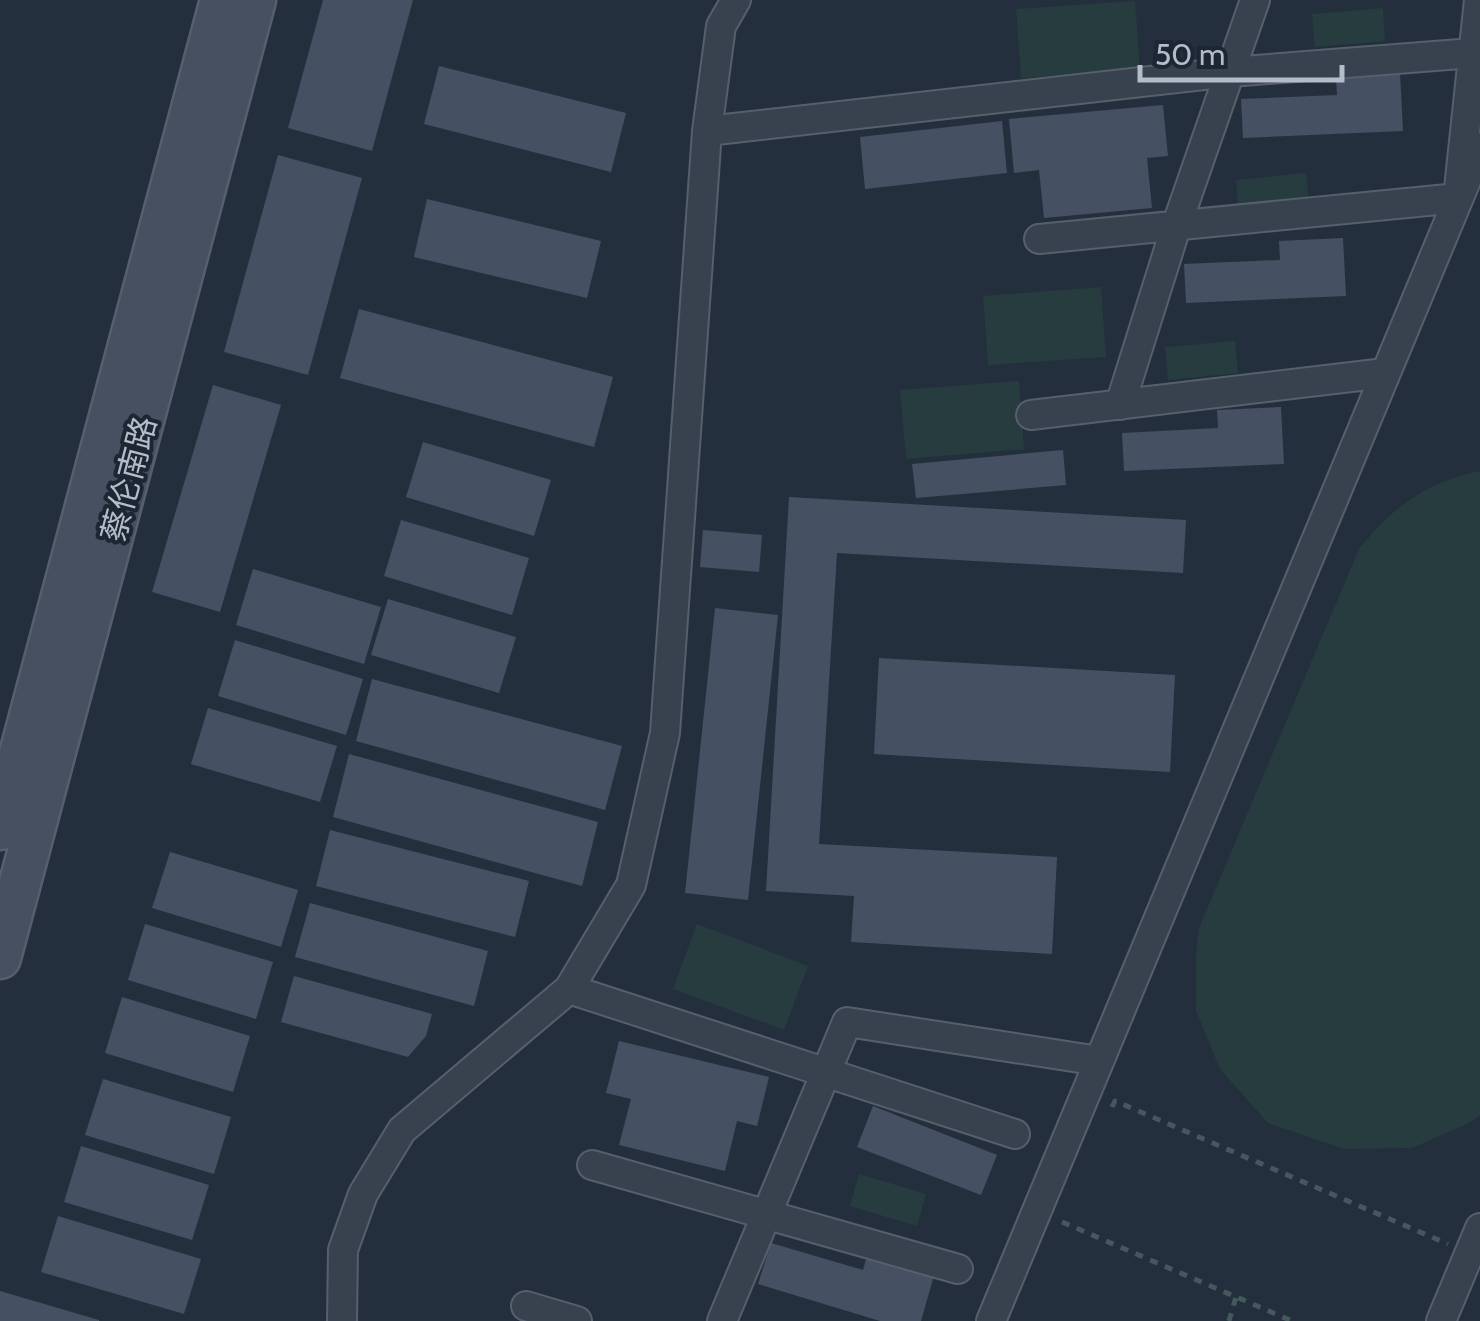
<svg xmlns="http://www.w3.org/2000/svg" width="1480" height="1321" viewBox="0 0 1480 1321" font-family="Cabin,'Noto Sans SC',sans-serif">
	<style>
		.grass { fill: #263c3f }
		.building { fill: #455162 }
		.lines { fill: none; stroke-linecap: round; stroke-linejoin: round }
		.street-casing { stroke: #565f6c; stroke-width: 32 }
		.secondary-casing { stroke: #565f6c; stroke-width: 45 }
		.path { stroke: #44595c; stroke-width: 5; stroke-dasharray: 8 8; stroke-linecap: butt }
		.street { stroke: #38414e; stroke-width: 28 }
		.secondary { stroke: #465061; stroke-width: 40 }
		.labels { text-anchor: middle; stroke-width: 8; stroke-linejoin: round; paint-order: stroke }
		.street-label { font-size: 32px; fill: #b4bcc9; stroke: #1d2633 }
	</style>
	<rect width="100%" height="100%" fill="#242f3e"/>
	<!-- grass -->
	<path class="grass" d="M1135,1l5,69 -119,8 -5,-69z
		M1383,8l2,33 -70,6 -3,-33z
		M1306,173l3,34 -70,5 -3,-32z
		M1101,287l5,70 -118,8 -5,-69z
		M1235,341l3,32 -70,7 -3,-33z
		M1019,381l5,68 -118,10 -6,-69z
		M1480,471v644l-11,8 -57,25 -68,1 -76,-26 -48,-54 -24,-58v-56l3,-27 160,-379c35,-43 66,-66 121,-78z
		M697,924l111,42 -24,64 -111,-41z
		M859,1174l67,20 -9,32 -67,-20z"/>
	<!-- building -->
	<path class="building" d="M323,0h90l-41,151 -84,-23z
		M439,66l187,47 -15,59 -187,-48z
		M1400,73l3,58 -160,7 -2,-39 96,-4 -1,-19z
		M1163,105l5,51 -21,2 5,50 -108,10 -5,-48 -25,3 -5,-54z
		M1002,121l5,52 -142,16 -5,-52z
		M278,155l84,23 -54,197 -84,-23z
		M427,199l174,42 -14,57 -173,-41z
		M1343,238l3,58 -160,7 -2,-39 96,-4 -1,-19z
		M359,309l254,68 -19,70 -254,-69z
		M213,385l68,20 -61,207 -68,-20z
		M1281,407l3,57 -160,7 -2,-38 96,-5 -1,-18z
		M423,442l128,38 -17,56 -128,-39z
		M1063,450l3,35 -150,13 -4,-34z
		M789,497l397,23 -3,53 -346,-20 -18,291 238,13 -5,97 -201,-12 3,-46 -88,-5z
		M401,520l128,38 -17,57 -128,-39z
		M703,530l59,5 -3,37 -59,-5z
		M253,569l128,38 -17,57 -128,-39z
		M388,599l128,38 -17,56 -128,-38z
		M715,608l63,7 -30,285 -63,-7z
		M235,640l128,39 -17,56 -128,-39z
		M879,658l296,17 -5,97 -296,-18z
		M372,679l250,67 -17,64 -249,-69z
		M208,708l129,38 -17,56 -129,-38z
		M349,754l249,68 -16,64 -249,-69z
		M330,830l199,51 -14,56 -199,-51z
		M170,852l128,38 -17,57 -129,-39z
		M310,903l178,48 -14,55 -179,-49z
		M145,924l128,38 -17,57 -128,-39z
		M294,976l138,38 -6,22 -18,21 -127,-35z
		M122,997l128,39 -17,56 -128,-39z
		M619,1041l150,36 -12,49 -20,-5 -12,50 -106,-26 12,-46 -25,-6z
		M103,1079l128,38 -17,57 -129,-39z
		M873,1106l124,49 -16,40 -124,-48z
		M81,1146l128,39 -17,55 -128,-38z
		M58,1216l143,43 -17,55 -143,-42z
		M771,1243l92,27 5,-18 67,20 -14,49h-41l-122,-37z
		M0,1291l99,29v1h-99z"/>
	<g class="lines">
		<defs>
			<path id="street" d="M707,131l523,-59 243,-19
				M1039,239l419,-41 21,-198
				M1120,405l56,-178 79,-227
				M1031,415l354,-42
				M569,989l446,145
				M592,1165l366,104
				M526,1306l51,15
				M342,1321l1,-71 20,-56 39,-64 167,-141 62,-104 34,-152 42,-602 14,-105 15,-26
				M722,1321l125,-299 252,39
				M991,1321l489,-1174
				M1441,1321l39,-93"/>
			<path id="secondary" d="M0,829l221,-829
				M0,958l255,-958"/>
		</defs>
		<!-- street casing -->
		<use href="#street" class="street-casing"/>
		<!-- secondary casing -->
		<use href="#secondary" class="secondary-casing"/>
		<!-- path -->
		<path class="path" d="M1112,1107l3,-6 333,143
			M1062,1222l230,99
			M1229,1321l7,-24"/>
		<!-- street -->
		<use href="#street" class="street"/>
		<!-- secondary -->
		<use href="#secondary" class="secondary"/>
	</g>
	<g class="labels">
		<!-- street labels -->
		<g class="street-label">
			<text transform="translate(129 479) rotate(-75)" y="11">蔡伦南路</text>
		</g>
	</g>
	<!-- scale -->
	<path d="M1140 65v15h202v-15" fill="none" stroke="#b4bcc9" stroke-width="5"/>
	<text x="1155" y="65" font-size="30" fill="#b4bcc9" stroke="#1d2633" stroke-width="8" paint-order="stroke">50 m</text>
</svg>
